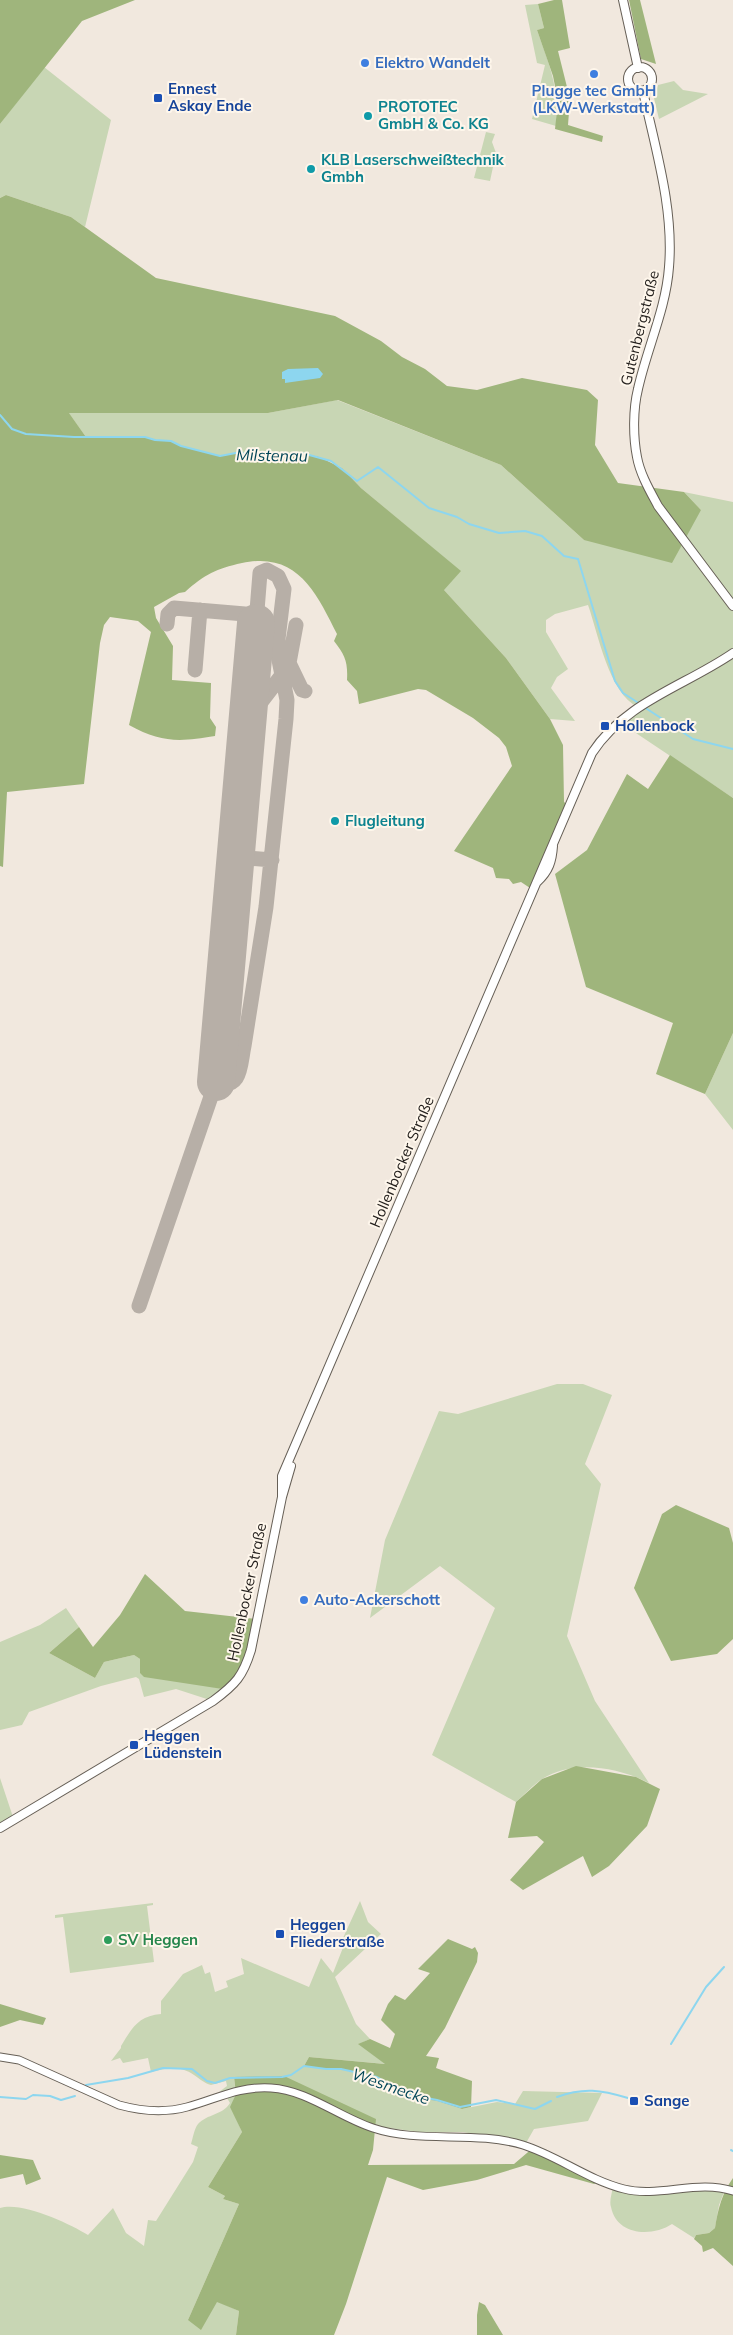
<svg xmlns="http://www.w3.org/2000/svg" width="733" height="2335" viewBox="0 0 733 2335" font-family="Mulish,sans-serif">
	<style>
		.green { fill: #c8d6b4 }
		.forest { fill: #9fb57c }
		.water { fill: #8dd6ef }
		.lines { fill: none; stroke-linecap: round; stroke-linejoin: round }
		.stream { stroke: #8dd6ef; stroke-width: 2 }
		.taxiway { stroke: #b7afa7; stroke-width: 15 }
		.runway { stroke: #b7afa7; stroke-width: 38 }
		.tertiary-casing { stroke: #665f56; stroke-width: 9 }
		.secondary-casing { stroke: #665f56; stroke-width: 10 }
		.tertiary { stroke: #fff; stroke-width: 7 }
		.secondary { stroke: #fff; stroke-width: 8 }
		.shop-dot { fill: #3f7fe0; stroke: #fef6eb; stroke-width: 2 }
		.transit-dot { fill: #1a4fb4; stroke: #fef6eb; stroke-width: 2 }
		.culture-dot { fill: #0f9aa8; stroke: #fef6eb; stroke-width: 2 }
		.leisure-dot { fill: #2e9e5b; stroke: #fef6eb; stroke-width: 2 }
		.labels { text-anchor: middle; stroke-width: 4; stroke-linejoin: round; paint-order: stroke }
		.shop-label { font-size: 15px; font-weight: bold; fill: #366cbe; stroke: #fef6eb; text-anchor: start }
		.transit-label { font-size: 15px; font-weight: bold; fill: #164399; stroke: #fef6eb; text-anchor: start }
		.culture-label { font-size: 15px; font-weight: bold; fill: #0d838f; stroke: #fef6eb; text-anchor: start }
		.street-label { font-size: 15px; fill: #25211e; stroke: #fef6eb }
		.leisure-label { font-size: 15px; font-weight: bold; fill: #27864d; stroke: #fef6eb; text-anchor: start }
		.water-label { font-size: 16px; font-style: italic; fill: #014557; stroke: #fef6eb }
	</style>
	<rect width="100%" height="100%" fill="#f1e8de"/>
	<!-- green -->
	<path class="green" d="M538,4l6,24 -7,2c13,37 22,56 19,96l-24,-7 13,-54 -8,-2 -12,-58z
		M44,67l67,53 -26,107 -14,-10 -65,-22 -6,3v-74z
		M674,81l9,9 25,4 -49,25 -5,-21 4,-13z
		M486,132l9,2 -3,8 4,11 -6,28 -16,-3z
		M337,400l164,65 83,75 117,-30 -17,-18 49,10v296l-115,-77 20,-14c-29,-13 -40,-74 -50,-102l-33,9 -9,6v12l22,37 -11,8 -6,11 24,33 -25,-2 -44,-61 -63,-69 17,-18 -99,-83 -19,-20 -11,-7 -50,-7 -14,3 -19,-1 -7,-4 -21,4 -39,-10 -10,-5 -16,-1 -10,-3h-59l-18,-25 200,1z
		M733,1033v97l-28,-36z
		M557,1384h26l29,11 -27,69 16,20 -34,152 28,65 54,82c-31,-16 -76,-24 -107,-4 -9,6 -18,16 -26,23l-84,-47 63,-147 -55,-42 -70,52 15,-78 54,-129 19,3z
		M66,1608l13,19 -30,26 46,25 9,-16 30,-7 6,4v14l89,17 -16,11 -37,-12 -32,8 -5,-18 -3,-2 -35,9 -72,26 -7,13 -22,5v-88l40,-17z
		M0,1778l13,39 -13,7z
		M360,1901l8,21 13,12 -46,43 21,47 14,15 -11,5 27,20 -77,-7 -5,9 22,3h15l35,9 29,18 32,5 25,8 35,-7 18,2 8,-13 79,2 -14,28 -54,8 -8,14 -63,-11h-45l-43,-6 -141,-48 2,16 -5,13 11,25 -34,55 17,9 -2,3 16,5 -51,116 29,-19 22,10 -3,24h-236v-127c21,-7 69,15 88,27l25,-27 13,25 18,13 4,-26 8,1 37,-59 5,-15 -7,-3c2,-6 3,-15 7,-20 9,-10 25,-9 32,-21l-7,-12 -4,1 8,-6 -1,-5 -15,4c-7,-2 -11,-6 -17,-10 -14,-10 -28,-7 -43,-3l-3,-14 -25,5 -3,-5 -9,3 10,-13v-2c11,-18 17,-30 40,-32v-13l22,-27 19,-9 3,9 5,-2 5,20 13,-5 -2,-6 18,-7 -3,-16 68,29 12,-29 12,15 13,-33 -3,-2z
		M153,1903v2l-6,1 7,56 -84,11 -7,-56 -8,1v-3z
		M613,2187l41,3 72,-3 -7,18 -4,23 -6,5 -13,2 -2,3 -22,-14c-20,13 -55,12 -61,-17 -2,-6 1,-14 2,-20z"/>
	<!-- forest -->
	<path class="forest" d="M0,0h135l-53,21 -82,103z
		M554,0h8l8,48 -12,3 12,48 -2,26 35,11 -1,6 -47,-13 3,-28 -5,-25 -16,-46 7,-2 -6,-24z
		M629,0h11l16,64 -15,-5z
		M6,195l65,22 85,61 179,38 46,25 21,16 23,12 22,17 30,4 45,-12 65,12 11,10 -3,45 23,38 66,9 17,18 -29,53 -88,-23 -83,-75 -163,-65 -70,13h-199l17,24h59l11,3 15,1 10,5 39,10 21,-4 8,4 18,1 35,-4 17,4 23,11 19,20 100,83 -17,19 62,68 44,61 13,26 1,57 5,4 -36,84 -12,-8 -8,2 -4,-5 -13,-1 -3,-10 -39,-17 58,-85 -6,-19 -7,-9 -26,-20 -47,-28 -8,-1 -59,15 -2,-13 -10,-11c1,-18 -2,-25 -13,-39l3,-7c-21,-42 -40,-83 -95,-71 -26,6 -37,11 -57,29l-6,1 -25,14 2,11 17,28 -1,34 39,3 -1,35 6,9 -1,9c-35,6 -54,7 -86,-11l22,-93 -13,-11 -28,-4 -6,8 -4,18 -16,141 -77,8 -4,75 -3,-1v-668z
		M670,755l63,43v235l-28,61 -49,-20 17,-51 -87,-36 -31,-113 32,-24 40,-76 21,15z
		M676,1505l53,23 4,15v96l-16,15 -46,7 -37,-73 28,-74z
		M145,1574l40,37 72,8 -6,31 -22,40 -85,-13 -4,-4v-14l-6,-4 -30,7 -9,16 -46,-25 30,-26 14,20 27,-32z
		M576,1766l60,11 24,12 -13,37 -38,40 -17,11 -9,-21 -60,34 -13,-10 34,-38 -7,-6 -29,2 8,-36 26,-23z
		M448,1939l24,10 3,-2 3,6 -1,9 -32,66 -19,28 13,2 -3,10 36,13 -1,26 -9,2 -25,-8 -32,-5 -29,-18 -35,-9h-15l-22,-3 5,-9 76,7 -27,-20 12,-5 20,9 5,-14 -14,-14 7,-16 7,-9 10,5 25,-27 -12,-4z
		M0,2004l46,14 -3,7 -23,-5 -20,7z
		M284,2076l92,43 -3,31 -5,15 146,-1 20,-17 67,33 -7,4 -68,-19 -49,15 -54,10 -36,-13 -41,127 -12,31h-98l3,-24 -22,-9 -16,28 -13,-10 51,-116 -16,-5 2,-3 -17,-9 34,-55 -12,-25 6,-13 -2,-17z
		M0,2155l33,5 8,19 -15,6 -3,-11 -23,5z
		M733,2178v88l-20,-18 -10,4 -1,-6 -8,-7 2,-4 13,-2 6,-5c3,-19 7,-35 18,-50z
		M479,2302l6,3 18,30h-26v-20z"/>
	<!-- water -->
	<path class="water" d="M318,368l5,6 -3,4 -35,5v-4h-3v-7l6,-3z"/>
	<g class="lines">
		<!-- stream -->
		<path class="stream" d="M0,415l12,14 14,5 48,3h71l10,3 16,1 10,5 39,10 21,-4 7,4 19,1 35,-4 29,8 26,20 21,-14 51,41 28,9 12,7 30,9 26,-2 17,5 22,20 14,3 37,122 8,12 17,11
			M644,707l49,32 40,10
			M671,2044l35,-57 18,-20
			M86,2085l42,-7 35,-10 29,1 15,12 8,2 15,-5 52,-1 9,-2 13,-9 22,3h15l36,8 29,17 31,6 23,7 36,-7 39,9 16,-8
			M0,2097l26,2 7,-4 17,1 11,4 14,-4
			M557,2097c27,-10 44,-7 71,1
			M731,2150l2,1"/>
		<!-- taxiway -->
		<path class="taxiway" d="M167,624l1,-10 6,-6 71,6 8,4 3,5
			M296,625l-7,38 13,27 3,1
			M253,654l4,-4 9,-3 12,8
			M195,670l5,-60
			M248,719l37,-48
			M236,857l36,3
			M220,1044l3,5 9,4 12,-7 22,-139 20,-188 1,-19 -9,-45v-16l6,-50 -6,-13 -11,-6 -7,3 -4,50
			M139,1306l77,-224c26,9 24,-18 28,-36"/>
		<!-- runway -->
		<path class="runway" d="M216,1082l40,-459"/>
		<defs>
			<path id="tertiary" d="M0,2057l19,3 100,45c22,6 46,8 68,2 30,-8 51,-21 84,-19 36,2 68,29 102,40 47,16 101,2 150,17 35,11 65,35 101,44 35,9 74,-10 109,2"/>
			<path id="secondary" d="M623,0l15,68
				M628 79a12 12 0 1 1 24 0a12 12 0 1 1-24 0Z
				M643,91c12,57 31,117 26,176 -3,42 -22,81 -31,122 -5,20 -5,48 -1,68 3,17 13,34 21,49l75,100
				M537,882c12,-11 15,-21 16,-36
				M282,1497v-21l310,-723c33,-51 93,-67 141,-100
				M0,1828l213,-127c23,-17 30,-25 38,-51l31,-153 9,-31"/>
		</defs>
		<!-- tertiary casing -->
		<use href="#tertiary" class="tertiary-casing"/>
		<!-- secondary casing -->
		<use href="#secondary" class="secondary-casing"/>
		<!-- tertiary -->
		<use href="#tertiary" class="tertiary"/>
		<!-- secondary -->
		<use href="#secondary" class="secondary"/>
	</g>
	<!-- markers -->
	<g class="shop-dot">
		<circle cx="365" cy="63" r="5"/>
		<circle cx="594" cy="74" r="5"/>
		<circle cx="304" cy="1600" r="5"/>
	</g>
	<g class="transit-dot">
		<rect x="153" y="93" width="10" height="10" rx="2.5"/>
		<rect x="600" y="721" width="10" height="10" rx="2.5"/>
		<rect x="129" y="1740" width="10" height="10" rx="2.5"/>
		<rect x="275" y="1929" width="10" height="10" rx="2.5"/>
		<rect x="629" y="2096" width="10" height="10" rx="2.5"/>
	</g>
	<g class="culture-dot">
		<circle cx="368" cy="116" r="5"/>
		<circle cx="311" cy="169" r="5"/>
		<circle cx="335" cy="821" r="5"/>
	</g>
	<circle class="leisure-dot" cx="108" cy="1940" r="5"/>
	<g class="labels">
		<!-- shop labels -->
		<g class="shop-label">
			<text x="375" y="68">Elektro Wandelt</text>
			<text x="594" y="96" text-anchor="middle">Plugge tec GmbH<tspan x="594" dy="17">(LKW-Werkstatt)</tspan></text>
			<text x="314" y="1605">Auto-Ackerschott</text>
		</g>
		<!-- transit labels -->
		<g class="transit-label">
			<text x="168" y="94">Ennest<tspan x="168" dy="17">Askay Ende</tspan></text>
			<text x="615" y="731">Hollenbock</text>
			<text x="144" y="1741">Heggen<tspan x="144" dy="17">Lüdenstein</tspan></text>
			<text x="290" y="1930">Heggen<tspan x="290" dy="17">Fliederstraße</tspan></text>
			<text x="644" y="2106">Sange</text>
		</g>
		<!-- culture labels -->
		<g class="culture-label">
			<text x="378" y="112">PROTOTEC<tspan x="378" dy="17">GmbH &amp; Co. KG</tspan></text>
			<text x="321" y="165">KLB Laserschweißtechnik<tspan x="321" dy="17">Gmbh</tspan></text>
			<text x="345" y="826">Flugleitung</text>
		</g>
		<!-- street labels -->
		<g class="street-label">
			<text transform="translate(640 328) rotate(-76)" y="5">Gutenbergstraße</text>
			<text transform="translate(402 1162) rotate(-67)" y="5">Hollenbocker Straße</text>
			<text transform="translate(247 1592) rotate(-78)" y="5">Hollenbocker Straße</text>
		</g>
		<!-- leisure labels -->
		<g class="leisure-label">
			<text x="118" y="1945">SV Heggen</text>
		</g>
		<!-- water labels -->
		<g class="water-label">
			<text transform="translate(272 455) rotate(1)" y="6">Milstenau</text>
			<text transform="translate(391 2086) rotate(19)" y="6">Wesmecke</text>
		</g>
	</g>
</svg>
